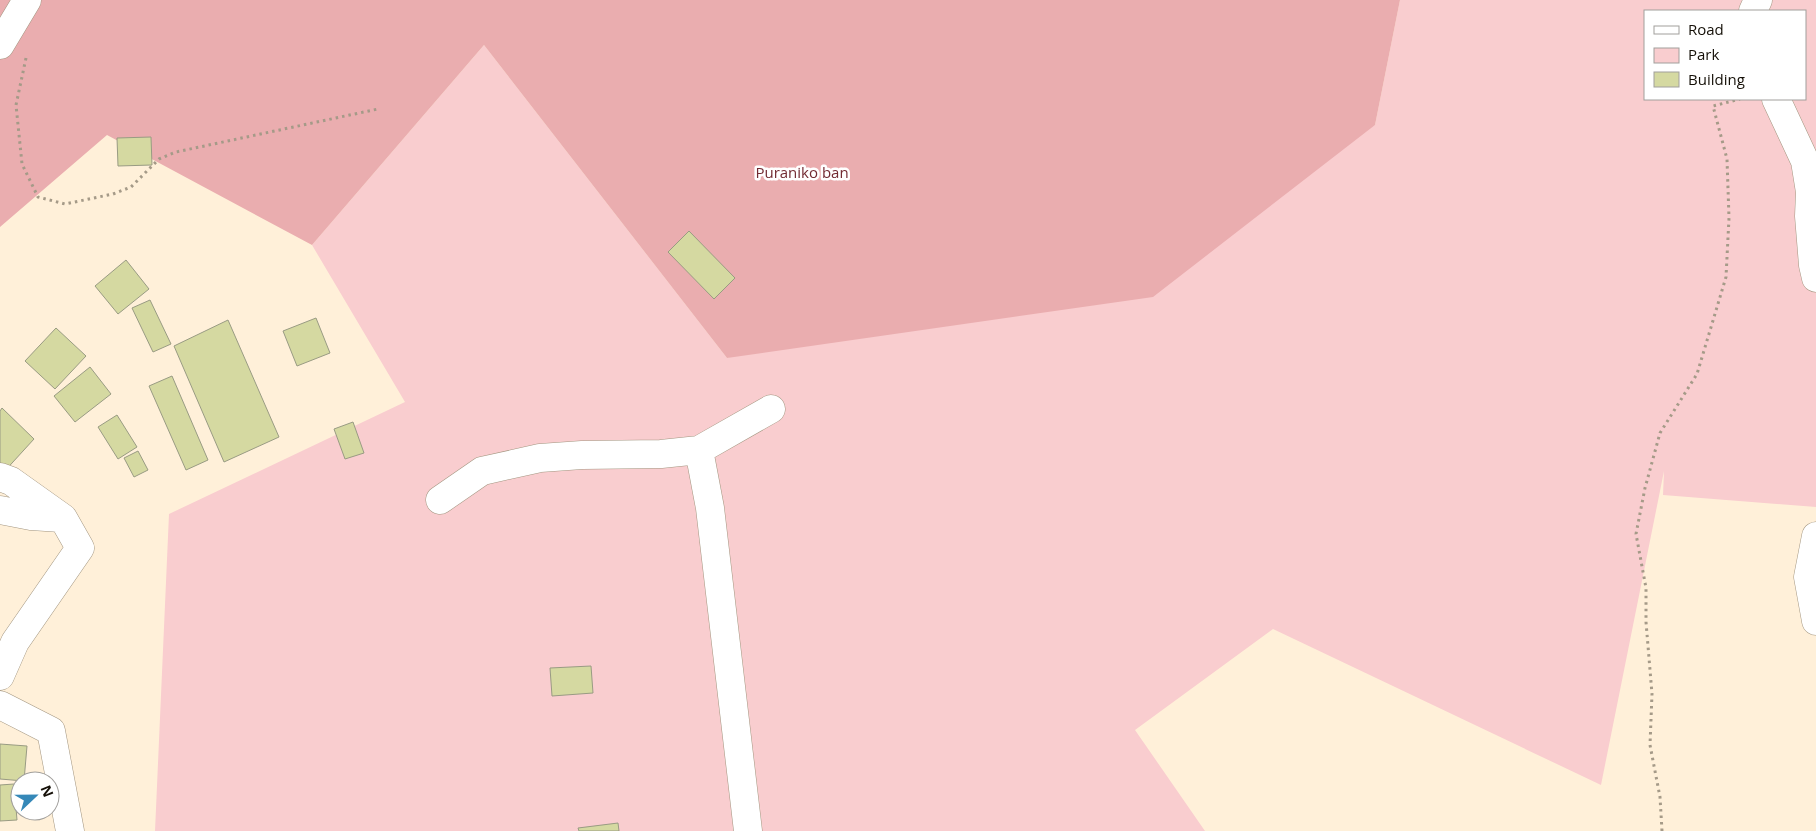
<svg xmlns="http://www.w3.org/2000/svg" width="1816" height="831" viewBox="0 0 1816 831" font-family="'Open Sans',sans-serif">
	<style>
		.green { fill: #f9cdcf; fill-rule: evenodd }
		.forest { fill: #eaadaf }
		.building { fill: #d5d9a1; stroke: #999b83 }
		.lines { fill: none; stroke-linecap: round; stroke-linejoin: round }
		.minor-casing { stroke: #a39680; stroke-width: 29 }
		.path { stroke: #a59a88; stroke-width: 3; stroke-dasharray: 2.5 4; stroke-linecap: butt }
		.minor { stroke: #fff; stroke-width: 28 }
		.labels { text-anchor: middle; stroke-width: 5; stroke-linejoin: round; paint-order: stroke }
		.park-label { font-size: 15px; fill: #722a32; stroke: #fff }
	</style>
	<rect width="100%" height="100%" fill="#fff0d9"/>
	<!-- green -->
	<path class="green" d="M1400,0h416v507l-153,-12 1,-24 -63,314 -328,-156 -138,101 70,101h-1050l14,-317 236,-112 -93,-157 172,-200 243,313 648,-233zM1645,11h160v88h-160z"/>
	<!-- forest -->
	<path class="forest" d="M0,0h1400l-25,125 -222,172 -426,61 -243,-313 -172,200 -205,-110 -107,92z"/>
	<!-- building -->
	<path class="building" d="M151,137l1,28 -34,1 -1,-28z
		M689,231l46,47 -21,21 -46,-47z
		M126,260l23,29 -31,25 -23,-28z
		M150,300l21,44 -18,8 -21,-44z
		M316,318l14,35 -33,13 -14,-35z
		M228,320l51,117 -55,25 -50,-116z
		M56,328l30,28 -31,33 -30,-28z
		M90,367l21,27 -36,28 -21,-26z
		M172,376l36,84 -22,10 -37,-84z
		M2,408l32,31 -32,35 -2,-2v-61z
		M117,415l20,32 -19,12 -20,-32z
		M353,422l11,31 -19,6 -11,-30z
		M138,451l10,19 -14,7 -10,-19z
		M591,666l2,27 -41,3 -2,-28z
		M0,744l27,2 -3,35 -24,-2z
		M14,784l3,36 -17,1v-36z
		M618,823l1,8h-40l-1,-3z"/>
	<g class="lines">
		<defs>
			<path id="minor" d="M1753,11l5,-11
				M0,45l27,-45
				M1776,99l29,62 5,31 -1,24 4,49 3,13
				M0,477l11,4 52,37 17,30 -65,94 -15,34
				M440,500l42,-29 58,-13 42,-3 79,-1 38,-4
				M0,510l31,6 30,2
				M1816,536l-8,41 8,44
				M0,705l51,26 19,100
				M748,831l-38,-323 -11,-58 72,-41"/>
		</defs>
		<!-- minor casing -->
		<use href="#minor" class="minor-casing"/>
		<!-- path -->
		<path class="path" d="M26,58l-10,47 6,59 16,33 27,7 48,-10 18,-7 28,-28 17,-7 202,-43
			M1662,831l-2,-34 -10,-52 2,-51 -6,-72v-34l-10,-54 9,-46 15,-55 37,-59 29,-97 3,-59 -2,-59 -14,-53 27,-7"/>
		<!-- minor -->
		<use href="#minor" class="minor"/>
	</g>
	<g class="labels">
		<!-- park labels -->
		<g class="park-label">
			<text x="802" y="178">Puraniko ban</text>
		</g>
	</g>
	<!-- legend -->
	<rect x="1644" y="10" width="162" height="90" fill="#ffffff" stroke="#a19f9c"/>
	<rect x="1654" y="26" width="25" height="8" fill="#ffffff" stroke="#a19f9c"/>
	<text x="1688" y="35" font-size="15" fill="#151008">Road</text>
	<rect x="1654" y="48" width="25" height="15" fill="#f9cdcf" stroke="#a19f9c"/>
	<text x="1688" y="60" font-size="15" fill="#151008">Park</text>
	<rect x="1654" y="72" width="25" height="15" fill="#d5d9a1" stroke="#a19f9c"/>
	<text x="1688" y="85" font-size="15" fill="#151008">Building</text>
	<!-- north arrow -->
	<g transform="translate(35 796) rotate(68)"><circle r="24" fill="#ffffff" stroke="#a19f9c"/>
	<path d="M0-4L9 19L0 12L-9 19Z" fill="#3588b8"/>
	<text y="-8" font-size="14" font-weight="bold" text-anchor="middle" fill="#151008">N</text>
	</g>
</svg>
